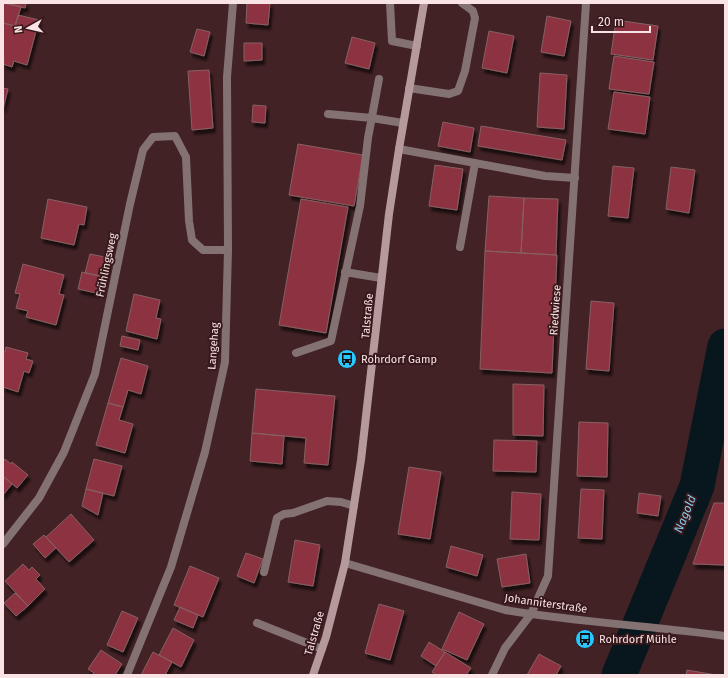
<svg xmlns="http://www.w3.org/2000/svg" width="728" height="678" viewBox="0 0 728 678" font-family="'Fira Sans',sans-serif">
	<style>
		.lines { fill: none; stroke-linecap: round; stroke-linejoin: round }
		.river { stroke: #08171e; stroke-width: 35 }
		.building { fill: #8d3341; stroke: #866063; filter: url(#shadow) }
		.service { stroke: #847273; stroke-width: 8 }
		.minor { stroke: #847273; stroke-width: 8 }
		.tertiary { stroke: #847273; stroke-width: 8 }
		.secondary { stroke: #b69a9b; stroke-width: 8 }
		.labels { text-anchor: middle; stroke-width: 4; stroke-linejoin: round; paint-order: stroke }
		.street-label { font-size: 11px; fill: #fae3e4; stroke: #37181b }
		.poi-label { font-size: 11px; fill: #fae3e4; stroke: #37181b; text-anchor: start }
		.water-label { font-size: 12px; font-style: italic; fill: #81d0f2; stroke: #37181b }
	</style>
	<defs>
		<filter id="shadow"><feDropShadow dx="2.5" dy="4.5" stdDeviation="1" flood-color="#0009"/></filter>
	</defs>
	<rect width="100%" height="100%" fill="#422225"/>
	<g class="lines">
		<!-- river -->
		<path class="river" d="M619,675l78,-189 28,-140"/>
	</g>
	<!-- building -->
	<path class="building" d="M3,3l18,4 -6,19 -12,-3z
		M7,3h19l-1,5z
		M247,3h23l-2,22 -22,-2z
		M18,15l21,5 -12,45 -13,-4 -2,6 -9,-3 1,-6h-1v-35l12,3z
		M547,16l24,5 -7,35 -23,-4z
		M616,20l42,6 -5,34 -42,-6z
		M197,29l13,3 -6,24 -14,-4z
		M489,31l25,5 -7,37 -25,-5z
		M352,37l23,6 -6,26 -24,-6z
		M244,43h18v17l-18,1z
		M614,56l40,6 -5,32 -40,-5z
		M209,70l4,58 -21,2 -4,-59z
		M540,73l27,2 -3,54 -27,-2z
		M3,88l5,1 -5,20z
		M614,92l36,5 -5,37 -37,-5z
		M253,105l13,1 -1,17 -13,-1z
		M443,122l31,6 -4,24 -32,-6z
		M481,126l85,14 -4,20 -84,-14z
		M298,144l65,11 -9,51 -65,-11z
		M435,165l28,4 -6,41 -28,-4z
		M613,166l21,2 -6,50 -20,-2z
		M671,167l24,3 -6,43 -23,-4z
		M489,196l35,2 -3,55 -36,-2z
		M524,198l34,1 -2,56 -35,-2z
		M48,199l39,8 -3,18 -5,-1 -5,21 -33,-7z
		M301,199l47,8 -22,126 -47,-8z
		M485,251l72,4 -5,118 -72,-4z
		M90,254l15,3 -5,19 -15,-3z
		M23,264l41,11 -5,19 5,1 -8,30 -30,-8 2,-6 -12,-3 4,-14 -5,-1z
		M82,272l18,4 -4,17 -18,-4z
		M134,294l26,6 -4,18 5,1 -4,20 -31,-8z
		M591,301l23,2 -5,68 -23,-2z
		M122,336l18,4 -2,10 -18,-4z
		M6,347l22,6 -2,6 7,2 -4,12 -5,-2 -6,21 -15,-5v-35h2z
		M121,358l27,8 -7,28 -13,-4 -5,17 -15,-4z
		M513,384l31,1 -1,51 -30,-1z
		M256,389l79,7 -7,69 -24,-2 2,-25 -54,-5z
		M108,403l15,4 -4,13 14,4 -8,29 -29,-8z
		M579,422l29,1 -1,54 -30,-1z
		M252,433l32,3 -2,28 -32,-3z
		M494,440l43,1 -1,31 -43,-1z
		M5,459l6,5 1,-2 16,13 -11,13 -14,-12v-14z
		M94,459l28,7 -8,30 -28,-7z
		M409,467l32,5 -11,67 -32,-5z
		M3,476l9,8 -9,11z
		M86,489l17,4 -5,22 -16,-9z
		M581,489l23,1 -2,49 -24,-1z
		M512,492l29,2 -2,46 -29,-1z
		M639,493l22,3 -3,20 -21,-3z
		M714,503h11v62l-32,-1z
		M71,514l23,26 -25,22 -23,-25z
		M44,535l12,13 -11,10 -12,-14z
		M295,540l25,5 -7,41 -25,-4z
		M451,546l32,9 -6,21 -31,-9z
		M246,553l17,6 -9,24 -17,-7z
		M526,554l4,29 -28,4 -5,-28z
		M23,564l6,6 3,-3 8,8 -4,4 9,10 -17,17 -23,-25z
		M190,566l29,12 -16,39 -29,-12z
		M15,593l13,13 -12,10 -12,-13z
		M379,604l25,7 -14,49 -25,-7z
		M180,607l18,8 -5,13 -19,-8z
		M122,611l16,7 -15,34 -16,-7z
		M459,612l25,12 -17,36 -25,-11z
		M173,628l21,12 -13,27 -22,-12z
		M429,642l16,10 -9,14 -15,-10z
		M101,650l21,14 -7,11h-23l2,-2 -6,-4z
		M153,652l19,10 -7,13h-24z
		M445,652l26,16 -5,7h-30l-4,-3z
		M539,654l22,12 -5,9h-29z
		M687,670l29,5h-30z"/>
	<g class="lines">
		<!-- service -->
		<path class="service" d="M390,3l2,38 25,5
			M409,88l40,6 9,-3 7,-20 10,-53 -2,-7 -11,-8
			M328,114l44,4 31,5
			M399,149l146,27 30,2
			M460,247l15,-84
			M345,272l36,6
			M296,353l35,-12 29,-135 8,-68 11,-59
			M264,572l13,-54 7,-4 9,-1 34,-12 14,1 13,4
			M257,623l65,26"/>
		<!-- minor -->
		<path class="minor" d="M3,544l36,-46 25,-46 31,-78 35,-170 13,-54 10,-13 22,-1 11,21 3,64 3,19 11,10h25
			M127,675l44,-108 34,-115 20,-90 3,-112 -1,-173 6,-74
			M492,675l13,-27 26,-34 17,-38 38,-573"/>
		<!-- tertiary -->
		<path class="tertiary" d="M345,563l160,47c72,12 147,16 220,26"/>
		<!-- secondary -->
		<path class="secondary" d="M313,675l13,-38 19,-74 16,-103 28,-246 10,-65 25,-146"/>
	</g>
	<!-- icons -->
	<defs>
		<symbol id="bus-disc" viewBox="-11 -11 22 22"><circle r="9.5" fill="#28c8ff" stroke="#37181b"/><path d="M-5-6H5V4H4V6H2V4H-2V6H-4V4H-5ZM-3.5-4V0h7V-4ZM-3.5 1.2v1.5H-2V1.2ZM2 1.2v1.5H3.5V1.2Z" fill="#111"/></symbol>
	</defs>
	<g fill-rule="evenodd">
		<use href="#bus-disc" x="336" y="348" width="22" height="22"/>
		<use href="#bus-disc" x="574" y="628" width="22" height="22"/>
	</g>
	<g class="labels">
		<!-- street labels -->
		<g class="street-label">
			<text transform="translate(106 265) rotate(-78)" y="4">Frühlingsweg</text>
			<text transform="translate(555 310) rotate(-86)" y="4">Riedwiese</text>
			<text transform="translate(367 316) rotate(-85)" y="4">Talstraße</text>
			<text transform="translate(213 346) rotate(-86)" y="4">Langehag</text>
			<text transform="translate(546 603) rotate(8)" y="4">Johanniterstraße</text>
			<text transform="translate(314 633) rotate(-74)" y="4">Talstraße</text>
		</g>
		<!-- poi labels -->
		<g class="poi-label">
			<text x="361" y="363">Rohrdorf Gamp</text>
			<text x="599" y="643">Rohrdorf Mühle</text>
		</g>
		<!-- water labels -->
		<g class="water-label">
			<text transform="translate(685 514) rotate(-68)" y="4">Nagold</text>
		</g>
	</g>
	<!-- border -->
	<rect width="728" height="678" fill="none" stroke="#fae3e4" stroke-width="8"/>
	<!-- north arrow -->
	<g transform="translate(28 28) rotate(262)" stroke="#37181b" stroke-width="3" paint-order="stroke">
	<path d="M0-3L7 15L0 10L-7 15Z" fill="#fae3e4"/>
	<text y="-6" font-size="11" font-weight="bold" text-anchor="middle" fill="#fae3e4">N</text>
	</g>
	<!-- scale -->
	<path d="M592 26v6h58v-6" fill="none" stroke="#fae3e4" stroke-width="2"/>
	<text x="598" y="26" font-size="12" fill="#fae3e4" stroke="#37181b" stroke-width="3" paint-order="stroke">20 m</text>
</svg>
